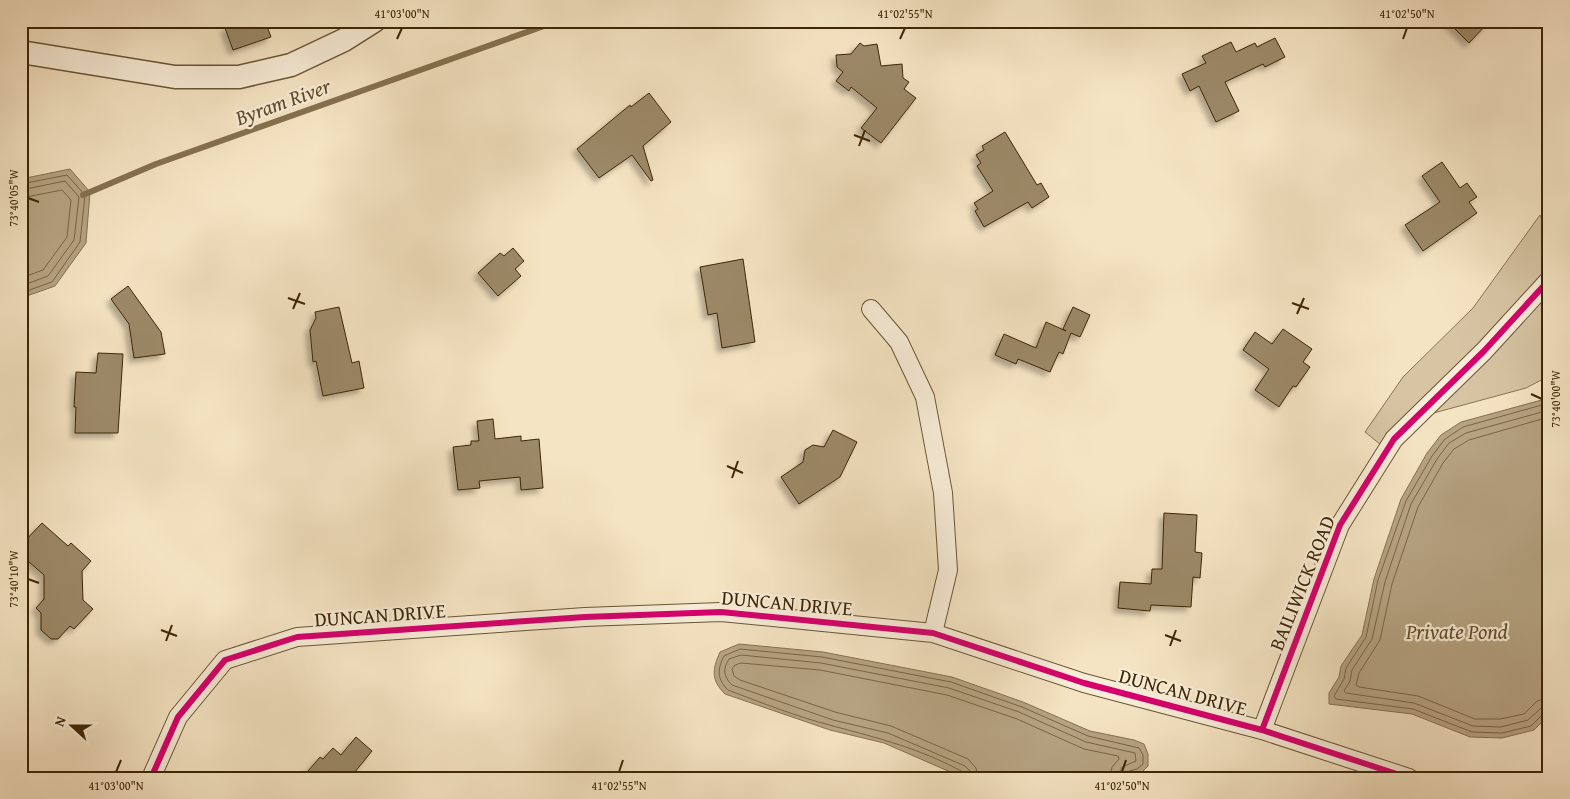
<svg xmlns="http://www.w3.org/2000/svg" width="1570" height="799" viewBox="0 0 1570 799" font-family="'Gentium Book Plus',serif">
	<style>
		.green { fill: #d6c4a3; stroke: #897554 }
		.water { fill: #b6a382; stroke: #857150 }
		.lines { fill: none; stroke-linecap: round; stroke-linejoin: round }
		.shore { stroke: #796443; stroke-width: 1 }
		.stream { stroke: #857150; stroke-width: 6 }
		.building { fill: #9c8967; stroke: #3c2604; filter: url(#shadow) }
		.minor-casing { stroke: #6a5634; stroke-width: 20 }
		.tertiary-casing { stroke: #6a5634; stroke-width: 25 }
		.minor { stroke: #f8edd8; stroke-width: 18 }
		.tertiary { stroke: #f8edd8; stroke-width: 22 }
		.cycleway-casing { stroke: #f8edd8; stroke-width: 9 }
		.cycleway { stroke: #d6006c; stroke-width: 6 }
		.ticks { fill: none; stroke: #3c2604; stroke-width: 2 }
		.labels { text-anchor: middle; stroke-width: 4.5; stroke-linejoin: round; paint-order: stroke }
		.street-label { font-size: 20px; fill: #3c2604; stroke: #f8edd8 }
		.water-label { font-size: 21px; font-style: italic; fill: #614c2a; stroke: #f8edd8 }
		.neatline { fill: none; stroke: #3c2604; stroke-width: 2 }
		.ticks-label { font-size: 12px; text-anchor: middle; fill: #3c2604 }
	</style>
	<defs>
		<filter id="shadow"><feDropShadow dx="-4.5" dy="4.5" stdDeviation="2.5" flood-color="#0004"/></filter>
	</defs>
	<rect width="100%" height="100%" fill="#f5e4c3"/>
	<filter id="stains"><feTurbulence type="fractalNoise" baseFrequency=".004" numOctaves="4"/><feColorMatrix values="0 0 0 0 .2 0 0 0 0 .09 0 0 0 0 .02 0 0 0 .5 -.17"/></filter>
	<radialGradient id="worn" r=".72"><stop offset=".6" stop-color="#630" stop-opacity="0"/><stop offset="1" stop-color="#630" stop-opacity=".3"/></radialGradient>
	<!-- green -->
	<path class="green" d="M1540,215l9,21v140l-23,12 -107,29 -28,36 -26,-21 38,-55 70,-69z"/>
	<!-- water -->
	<path class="water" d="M70,169l20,23 -4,51 -31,43 -34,12v-119z
		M1549,398v317l-15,15 -32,8 -32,-1 -58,-23 -83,-10v-11l10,-16 2,-11 21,-31 12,-56 27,-80 26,-46 14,-18 20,-13z
		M739,644l84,8 129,25 71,25 67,29 44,9 10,4 4,10v12l-8,8 -22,4h-154l-80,-35 -54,-13 -105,-36c-14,-14 -13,-24 -5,-42z"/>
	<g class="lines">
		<!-- shore -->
		<path class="shore" d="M21,184l46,-9 18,20 -5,47 -28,40 -31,11
			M21,190l44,-9 14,16 -5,43 -26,36 -27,10
			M21,198l41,-8 9,10 -4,37 -24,33 -22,8
			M1549,403l-86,24 -18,12 -13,17 -26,45 -28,79 -12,57 -20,31 -2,11 -10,17 2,3 77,10 59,23 30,1 29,-7 13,-13 5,-1
			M1549,410l-83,23 -17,10 -12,16 -26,45 -26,78 -13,57 -20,31 -2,11 -6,10 2,2 68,10 59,23 28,1 27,-7 13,-12 8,-2
			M1549,417l-80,23 -15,9 -11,14 -25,44 -26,77 -12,56 -21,33 -3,12 3,2 59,9 57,23h25l24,-5 13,-13 12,-3
			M965,778l-2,-6c-41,-23 -85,-34 -130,-46 -35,-9 -71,-23 -105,-36 -11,-11 -11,-20 -4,-34l16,-7 82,8 129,25 71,25 66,29 51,12 4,7v9l-6,5 -11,3 -3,6
			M971,778l-1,-7 -5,-5 -77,-33 -55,-13 -101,-35c-9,-9 -9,-16 -3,-26l12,-4 80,8 128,25 70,24 67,30 49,11 1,8 -14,6 -5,11
			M978,778l-2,-10 -8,-9 -77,-33 -56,-14 -95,-32 -6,-4 -2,-7 3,-4 6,-2 79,7 127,25 70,24 67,30 34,7 1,3 -7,8 -2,11"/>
		<!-- stream -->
		<path class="stream" d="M83,195l73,-31 402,-143
			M21,725l5,33 -3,20"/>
	</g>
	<!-- building -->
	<path class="building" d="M244,21h21l6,16 -38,13 -8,-22z
		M1447,21h43l-21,22z
		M1275,38l10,19 -20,10 -2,-3 -38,18 14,29 -23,11 -17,-36 -9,5 -8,-17 24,-11 -4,-7 29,-14 5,10 19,-9 2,4z
		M860,43l4,3 13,-2 4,22 21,-2 1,14 6,4 -5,7 12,9 -35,45 -20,-15 16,-20 -26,-21 -2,4 -13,-10 7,-9 -6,-5 -1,-12 15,-1z
		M649,93l22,29 -28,24 10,34 -2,1 -19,-26 -33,23 -22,-29 53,-44 1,2z
		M1005,132l32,53 4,-2 8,14 -17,11 -4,-6 -44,25 -9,-16 3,-2 -4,-6 19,-12 -16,-25 4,-3 -5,-8 8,-5 -2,-4z
		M1442,162l18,26 7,-5 10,14 -8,5 8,11 -54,38 -18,-26 35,-23 -18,-26z
		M513,248l11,13 -9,8 6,7 -23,20 -20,-23 22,-20 4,3z
		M743,259l12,83 -33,6 -5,-35 -9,2 -8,-48z
		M128,286l33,46 4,22 -31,4 -5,-34 -18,-25z
		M339,307l13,56 7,-2 5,27 -41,8 -7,-35 -3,1 -3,-32 6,-12 -1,-6z
		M1073,307l17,8 -10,22 -9,-4 -8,21 -4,-2 -9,20 -32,-13 -2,5 -21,-9 9,-21 32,14 10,-26 20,9 -3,-2z
		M1283,329l29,20 -9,13 7,5 -14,20 -3,-1 -14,21 -24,-17 14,-21 -26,-19 12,-18 17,12z
		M98,353l25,1 -5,79h-43l1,-26h-2l2,-35 20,1z
		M493,419l2,20 26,-3v5l18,-2 4,49 -22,2 -1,-13 -41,4 1,7 -22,2 -5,-43 18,-2v-4h8l-2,-20z
		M833,430l24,12 -17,35 -41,27 -18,-27 22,-15 2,-12 8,-5 11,2z
		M1164,513l33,2 -2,37 7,1 -2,25 -7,-1 -2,30 -40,-2 -1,6 -32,-3 2,-26 31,2 1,-15h10z
		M42,523l26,23 3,-3 20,18 -9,10 1,29 10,9 -19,20 -4,-3 -12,13h-7l-10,-9v-17l-5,-5 8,-9v-24l-23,-20v-10z
		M356,737l16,14 -22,27h-48l18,-21 3,2 10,-11 8,7z"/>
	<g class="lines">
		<defs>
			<path id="minor" d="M871,309l28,33 26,55 18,96 5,77 -15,63
				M1262,730l78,-205 54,-86 90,-88 65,-71
				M151,778l27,-61 47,-57 72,-23 288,-20 136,-5 212,21 151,50 178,47 147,48"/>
			<path id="tertiary" d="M21,52l154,25h64l52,-12 53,-25 30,-19"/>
		</defs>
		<!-- minor casing -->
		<use href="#minor" class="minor-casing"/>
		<!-- tertiary casing -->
		<use href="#tertiary" class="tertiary-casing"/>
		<!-- minor -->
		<use href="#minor" class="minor"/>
		<!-- tertiary -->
		<use href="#tertiary" class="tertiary"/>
		<defs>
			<path id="cycleway" d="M1262,730l78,-205 54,-86 90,-88 65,-71
				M151,778l27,-61 47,-57 72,-23 288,-20 136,-5 212,21 151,50 178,47 147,48"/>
		</defs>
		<!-- cycleway casing -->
		<use href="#cycleway" class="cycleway-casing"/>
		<!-- cycleway -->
		<use href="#cycleway" class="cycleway"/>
	</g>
	<!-- ticks -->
	<path class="ticks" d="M397,39l5,-11M900,39l5,-11M1403,39l4,-11M854,135l16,6M859,146l6,-16M28,198l11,4M288,298l17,6M1292,303l17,6M293,309l7,-16M1297,314l7,-16M1531,394l11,5M727,466l16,7M732,478l6,-17M28,579l11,4M161,630l16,6M1165,635l16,6M166,641l6,-16M1170,646l6,-16M116,772l5,-12M619,772l4,-12M1122,772l4,-12"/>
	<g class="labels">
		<!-- street labels -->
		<g class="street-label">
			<text transform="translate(1302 583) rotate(-68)" y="7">BAILIWICK ROAD</text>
			<text transform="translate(787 603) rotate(5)" y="7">DUNCAN DRIVE</text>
			<text transform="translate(380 615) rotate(-4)" y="7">DUNCAN DRIVE</text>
			<text transform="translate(1183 692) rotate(15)" y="7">DUNCAN DRIVE</text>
		</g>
		<!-- water labels -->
		<g class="water-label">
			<text transform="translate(283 102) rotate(-20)" y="7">Byram River</text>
			<text x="1457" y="639">Private Pond</text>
		</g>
	</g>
	<!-- margin -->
	<rect width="1570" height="799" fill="none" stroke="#f5e4c3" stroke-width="55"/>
	<!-- north arrow -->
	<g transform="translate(72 726) rotate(291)" stroke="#f8edd8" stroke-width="4" paint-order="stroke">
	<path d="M0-4L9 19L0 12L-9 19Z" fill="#3c2604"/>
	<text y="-8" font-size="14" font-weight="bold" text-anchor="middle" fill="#3c2604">N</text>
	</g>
	<rect x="28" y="28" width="1514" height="744" class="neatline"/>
	<g class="ticks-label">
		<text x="402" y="18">41°03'00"N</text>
		<text x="905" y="18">41°02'55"N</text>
		<text x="1407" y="18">41°02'50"N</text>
		<text transform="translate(14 198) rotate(-90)" y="4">73°40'05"W</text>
		<text transform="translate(1556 399) rotate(-90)" y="4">73°40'00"W</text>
		<text transform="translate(14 579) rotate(-90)" y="4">73°40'10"W</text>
		<text x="116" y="790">41°03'00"N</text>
		<text x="619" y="790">41°02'55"N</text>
		<text x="1122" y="790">41°02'50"N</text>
	</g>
	<rect width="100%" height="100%" filter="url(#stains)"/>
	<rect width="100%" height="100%" fill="url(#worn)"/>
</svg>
